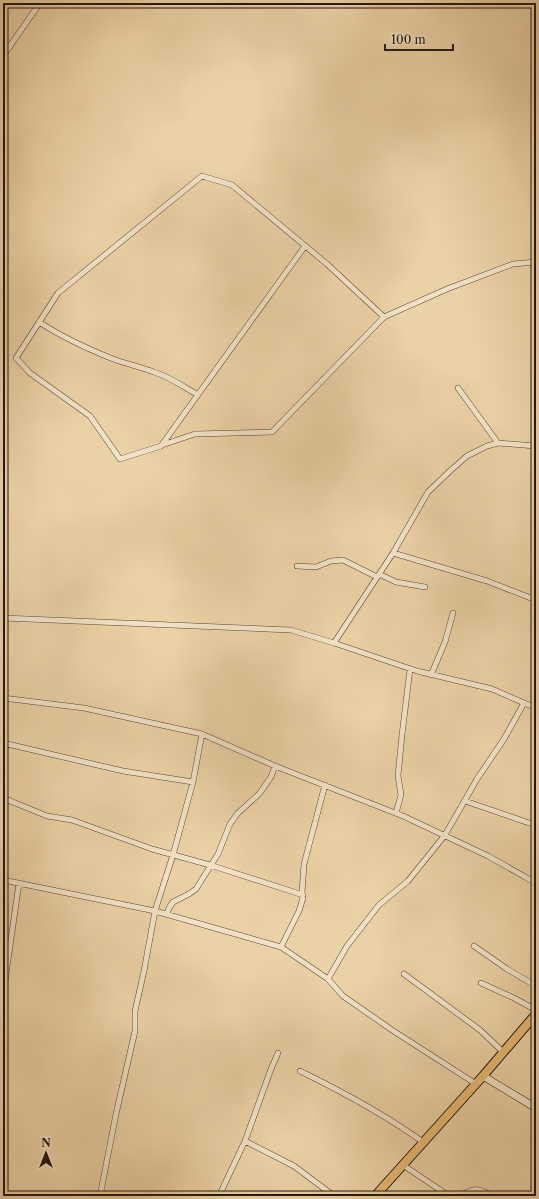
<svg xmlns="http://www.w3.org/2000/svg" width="539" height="1199" viewBox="0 0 539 1199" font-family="'Libre Caslon Text',serif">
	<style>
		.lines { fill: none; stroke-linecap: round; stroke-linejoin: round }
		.street-casing { stroke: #554634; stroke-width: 6 }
		.secondary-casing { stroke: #23170e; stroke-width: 8 }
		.primary-casing { stroke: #23170e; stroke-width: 10 }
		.street { stroke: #f2e1c5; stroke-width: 5 }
		.secondary { stroke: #f2e1c5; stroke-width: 7 }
		.primary { stroke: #e6b873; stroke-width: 8 }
	</style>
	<rect width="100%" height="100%" fill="#ebd1a6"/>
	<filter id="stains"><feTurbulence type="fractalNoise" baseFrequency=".005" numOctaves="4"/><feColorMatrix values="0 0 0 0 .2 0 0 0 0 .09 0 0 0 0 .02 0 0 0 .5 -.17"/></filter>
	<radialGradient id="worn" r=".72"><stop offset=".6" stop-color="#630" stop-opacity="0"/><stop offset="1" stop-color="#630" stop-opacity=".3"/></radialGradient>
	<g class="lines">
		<defs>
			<path id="street" d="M3,56l37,-53
				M305,246l-144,200 -41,13 -30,-43 -60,-43 -14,-15 42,-65 144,-117 30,9 95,79 57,53 63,-28 66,-25 23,-2
				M39,322c23,15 49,27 74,37 14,5 28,8 41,13 16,5 30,15 44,23
				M458,388l40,55
				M162,445l33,-11 77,-2 112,-115
				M393,553l94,28 49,19
				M297,566l19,1 15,-6 12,-1 34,17
				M379,574l17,8 29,5
				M3,618l288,12 43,13 83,28 75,18 44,19
				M334,643l59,-90 35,-61 22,-21 17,-15 20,-10 11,-3 38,3
				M431,675l14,-33 8,-29
				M3,698l81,10 118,26 73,32 128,50 85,40 48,27
				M3,743l120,28 70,11
				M3,759l2,-16
				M3,798l44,18 25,4 80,29 58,16 93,30
				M465,801l67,23h4
				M396,813l5,-18 -3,-19 4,-41 8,-66
				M3,880l152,31 126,36 47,32 15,17 49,34 84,54
				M167,914l2,-6 4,-6 16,-8 7,-5 22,-35 12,-30 8,-11 21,-19 12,-17 4,-11
				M474,946l33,23 29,17
				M281,947l18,-36 4,-13 -1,-6 2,-28 21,-79
				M404,974l76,56 23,22
				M328,979l19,-33 32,-41 29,-24 37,-46 32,-56 27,-40 20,-36
				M481,983l33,15 22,12
				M3,995l16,-112
				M300,1071c43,21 84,43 123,71
				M245,1141l49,25 40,30
				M403,1165l46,31
				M100,1196l16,-82 19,-83v-20l9,-40 11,-60 18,-56 20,-73 9,-48
				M219,1196l26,-55 26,-72 7,-16
				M459,1196c16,-8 17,-9 34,0"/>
			<path id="secondary" d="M483,1076l53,32"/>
			<path id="primary" d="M375,1196l108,-120 53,-62"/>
		</defs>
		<!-- street casing -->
		<use href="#street" class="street-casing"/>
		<!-- secondary casing -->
		<use href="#secondary" class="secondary-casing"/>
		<!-- primary casing -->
		<use href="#primary" class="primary-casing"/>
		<!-- street -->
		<use href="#street" class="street"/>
		<!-- secondary -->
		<use href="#secondary" class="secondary"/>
		<!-- primary -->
		<use href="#primary" class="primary"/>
	</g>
	<!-- margin -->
	<rect width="539" height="1199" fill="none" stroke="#ebd1a6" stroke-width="16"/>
	<rect x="4" y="4" width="531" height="1191" fill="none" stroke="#23170e" stroke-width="2"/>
	<rect x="8" y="8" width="523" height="1183" fill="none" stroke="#23170e"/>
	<!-- north arrow -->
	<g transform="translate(46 1153)" stroke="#f2e1c5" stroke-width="3" paint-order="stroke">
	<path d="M0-3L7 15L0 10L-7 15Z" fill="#23170e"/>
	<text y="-6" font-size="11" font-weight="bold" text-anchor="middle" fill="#23170e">N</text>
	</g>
	<!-- scale -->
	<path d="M385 44v6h68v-6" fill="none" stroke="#23170e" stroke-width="2"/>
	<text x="391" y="44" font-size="12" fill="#23170e" stroke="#f2e1c5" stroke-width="3" paint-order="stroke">100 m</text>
	<rect width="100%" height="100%" filter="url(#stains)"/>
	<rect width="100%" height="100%" fill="url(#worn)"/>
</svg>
